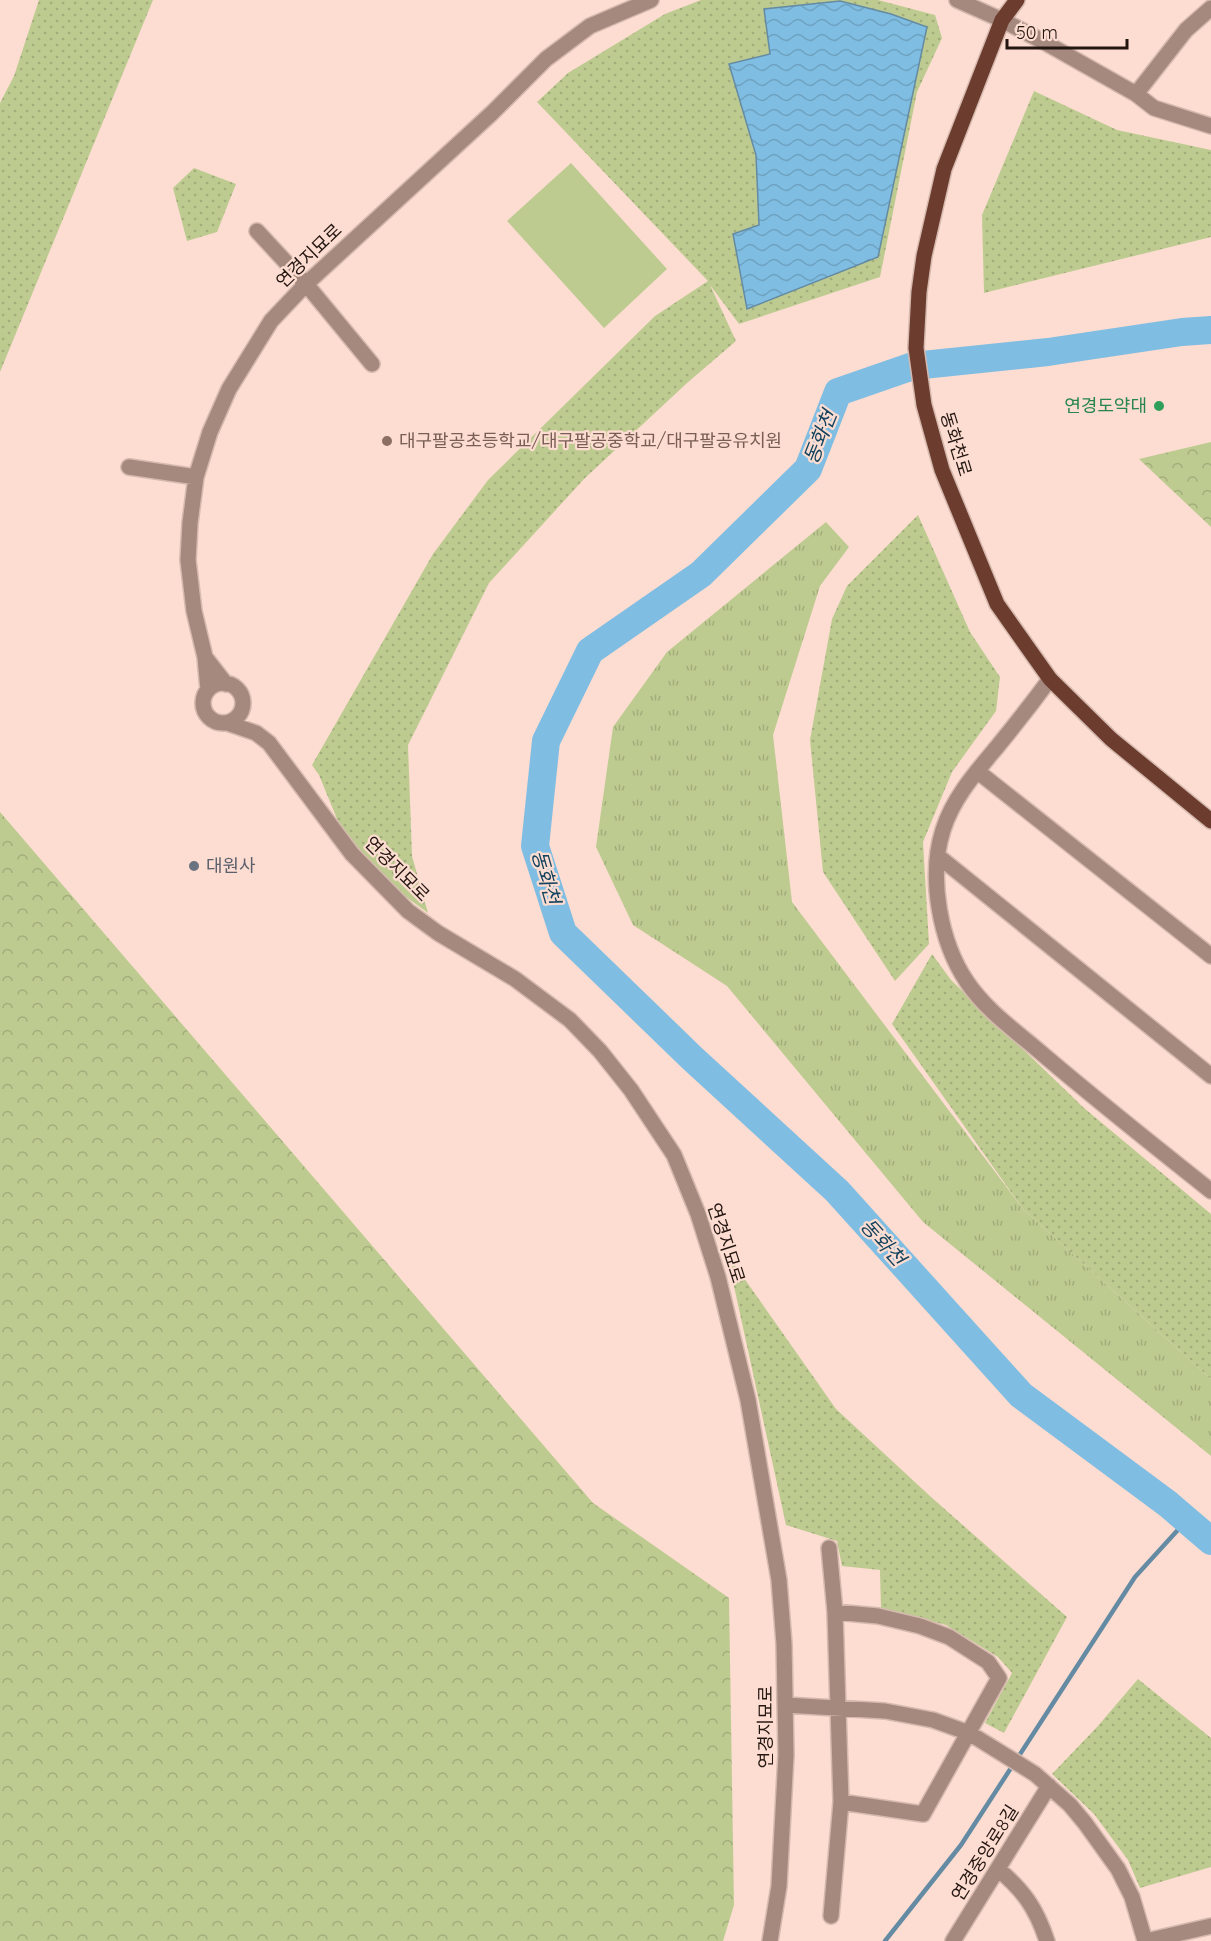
<svg xmlns="http://www.w3.org/2000/svg" width="1211" height="1941" viewBox="0 0 1211 1941" font-family="Quicksand,'Noto Sans KR',sans-serif">
	<style>
		.grass { fill: url(#grass-tufts) }
		.forest { fill: url(#forest-crowns) }
		.park { fill: url(#park-dots) }
		.garden { fill: #bdcb90 }
		.water { fill: url(#water-waves); stroke: #648ba3; stroke-width: 1.5 }
		.lines { fill: none; stroke-linecap: round; stroke-linejoin: round }
		.stream { stroke: #648ba3; stroke-width: 4.5 }
		.river { stroke: #80bde2; stroke-width: 28 }
		.minor-casing { stroke: #d6b9ae; stroke-width: 18 }
		.major-casing { stroke: #d6b9ae; stroke-width: 18 }
		.minor { stroke: #a5897f; stroke-width: 15 }
		.major { stroke: #6c3d2e; stroke-width: 15 }
		.leisure-dot { fill: #2e9e5b; stroke: #fdddd1; stroke-width: 2 }
		.education-dot { fill: #8d6e63; stroke: #fdddd1; stroke-width: 2 }
		.worship-dot { fill: #6b7280; stroke: #fdddd1; stroke-width: 2 }
		.labels { text-anchor: middle; stroke-width: 4.5; stroke-linejoin: round; paint-order: stroke }
		.street-label { font-size: 18px; fill: #231510; stroke: #fdddd1 }
		.leisure-label { font-size: 18px; fill: #27864d; stroke: #fdddd1; text-anchor: end }
		.education-label { font-size: 18px; fill: #785e54; stroke: #fdddd1; text-anchor: start }
		.worship-label { font-size: 18px; fill: #5b616d; stroke: #fdddd1; text-anchor: start }
		.water-label { font-size: 20px; font-style: italic; fill: #13435e; stroke: #fdddd1 }
	</style>
	<defs>
		<pattern id="grass-tufts" width="24" height="20" patternUnits="userSpaceOnUse" patternTransform="scale(1.5)"><rect width="24" height="20" fill="#bdcb90"/><path d="M3 7l-1-3M5 7V3M7 7l1-3M15 17l-1-3M17 17v-4M19 17l1-3" fill="none" stroke="#a2ad7b"/></pattern>
		<pattern id="forest-crowns" width="20" height="18" patternUnits="userSpaceOnUse" patternTransform="scale(1.5)"><rect width="20" height="18" fill="#bdcb90"/><path d="M2 6a3 3 0 1 1 6 0M12 15a3 3 0 1 1 6 0" fill="none" stroke="#a2ad7b"/></pattern>
		<pattern id="park-dots" width="8" height="8" patternUnits="userSpaceOnUse" patternTransform="scale(1.5)"><rect width="8" height="8" fill="#bdcb90"/><path d="M2 2h.1M6 6h.1" fill="none" stroke="#a2ad7b" stroke-width="1.8" stroke-linecap="round"/></pattern>
		<pattern id="water-waves" width="16" height="10" patternUnits="userSpaceOnUse" patternTransform="scale(1.5)"><rect width="16" height="10" fill="#80bde2"/><path d="M0 5q4-4 8 0t8 0" fill="none" stroke="#6ea2c1"/></pattern>
	</defs>
	<rect width="100%" height="100%" fill="#fdddd1"/>
	<!-- grass -->
	<path class="grass" d="M826,522l23,25 -29,39 -47,149 19,167 231,307 188,170v77l-288,-234 -196,-236 -94,-61 -37,-78 17,-120 54,-75z"/>
	<!-- forest -->
	<path class="forest" d="M1211,442v85l-72,-68z
		M0,812l593,691 136,95 5,307 -11,36h-723z"/>
	<!-- park -->
	<path class="park" d="M39,0h114l-153,372v-269l14,-27z
		M701,0h177l57,15 7,23 -25,54 -37,185 -141,47 -29,-39 26,56 -49,42 -103,96 -95,104 -81,162 4,111 16,57 -42,-31 -44,-51 -23,-56 -7,-10 121,-211 55,-74 167,-164 53,-35 -171,-179 31,-29 97,-59z
		M1034,91l83,39 94,20v87l-227,56 -2,-78z
		M194,168l42,16 -19,48 -30,9 -14,-53z
		M918,515l52,117 30,45 -4,34 -44,61 -29,70 6,102 -34,37 -72,-109 -13,-132 22,-121 15,-33z
		M932,954l19,26 133,128 127,106v165l-188,-170 -131,-185z
		M727,1254l109,155 95,88 136,120 -63,116 -19,-10 27,-50 -14,-16 -52,-32 -65,-17 -1,-38 -38,-4 -5,-25 -51,-16z
		M1138,1679l73,59v129l-71,21 -12,-28 -34,-46 -42,-40 45,-47z"/>
	<!-- garden -->
	<path class="garden" d="M571,163l96,106 -63,59 -97,-107z"/>
	<!-- water -->
	<path class="water" d="M840,1l51,13 36,13 -49,230 -131,52 -14,-75 26,-9 -3,-70 -27,-91 41,-10 -6,-45z"/>
	<g class="lines">
		<!-- stream -->
		<path class="stream" d="M885,1941l76,-96 174,-268 51,-56"/>
		<!-- river -->
		<path class="river" d="M1211,330l-29,2 -134,20 -135,14 -75,26 -30,77 -107,105 -111,77 -44,90 -11,105 28,87 129,125 145,133 184,204 147,109 43,37"/>
		<defs>
			<path id="minor" d="M957,0l45,20 42,22 92,52 18,14 57,18
				M1136,94l50,-64 25,-22
				M257,231l49,53 66,80
				M129,467l67,10
				M205,657l-11,-46 -6,-51 2,-37 6,-46 14,-45 19,-43 42,-68 35,-37 186,-171 54,-54 44,-33 61,-26
				M1050,679c-17,23 -35,46 -53,68 -21,25 -44,51 -54,83 -15,47 -3,112 24,152 19,28 46,47 72,69 56,48 114,94 172,140
				M203 703a20 20 0 1 1 40 0a20 20 0 1 1-40 0Z
				M208,690l-3,-33 21,27
				M227,723l29,10 13,10 83,111 56,57 30,22 77,46 55,41 30,31 31,39 43,65 24,59 20,63 30,123 31,180 5,64 2,111 -7,131 -9,55
				M977,771l234,185
				M938,856l273,220
				M829,1548l6,64 6,190 -10,114
				M835,1612l43,4 42,10 29,11 39,25 11,16 -76,136 -82,-12
				M786,1705l99,6 48,9 36,13 66,41 35,31 15,18 33,46 14,28 13,44
				M998,1869c26,22 38,39 49,72
				M953,1941l96,-155
				M1146,1941l65,-15"/>
			<path id="major" d="M1017,0l-15,20 -58,149 -20,87 -5,36 -3,56 8,57 18,65 55,134 53,75 61,60 100,82"/>
		</defs>
		<!-- minor casing -->
		<use href="#minor" class="minor-casing"/>
		<!-- major casing -->
		<use href="#major" class="major-casing"/>
		<!-- minor -->
		<use href="#minor" class="minor"/>
		<!-- major -->
		<use href="#major" class="major"/>
	</g>
	<!-- markers -->
	<circle class="leisure-dot" cx="1159" cy="406" r="6"/>
	<circle class="education-dot" cx="387" cy="441" r="6"/>
	<circle class="worship-dot" cx="194" cy="866" r="6"/>
	<g class="labels">
		<!-- street labels -->
		<g class="street-label">
			<text transform="translate(309 256) rotate(-44)" y="6">연경지묘로</text>
			<text transform="translate(956 444) rotate(73)" y="6">동화천로</text>
			<text transform="translate(397 869) rotate(45)" y="6">연경지묘로</text>
			<text transform="translate(726 1243) rotate(72)" y="6">연경지묘로</text>
			<text transform="translate(766 1727) rotate(-90)" y="6">연경지묘로</text>
			<text transform="translate(985 1853) rotate(-58)" y="6">연경중앙로8길</text>
		</g>
		<!-- leisure labels -->
		<g class="leisure-label">
			<text x="1147" y="412">연경도약대</text>
		</g>
		<!-- education labels -->
		<g class="education-label">
			<text x="399" y="447">대구팔공초등학교/대구팔공중학교/대구팔공유치원</text>
		</g>
		<!-- worship labels -->
		<g class="worship-label">
			<text x="206" y="872">대원사</text>
		</g>
		<!-- water labels -->
		<g class="water-label">
			<text transform="translate(820 437) rotate(-68)" y="7">동화천</text>
			<text transform="translate(546 877) rotate(74)" y="7">동화천</text>
			<text transform="translate(883 1242) rotate(48)" y="7">동화천</text>
		</g>
	</g>
	<!-- scale -->
	<path d="M1007 39v9h120v-9" fill="none" stroke="#231510" stroke-width="3"/>
	<text x="1016" y="39" font-size="18" fill="#231510" stroke="#fdddd1" stroke-width="4.5" paint-order="stroke">50 m</text>
</svg>
